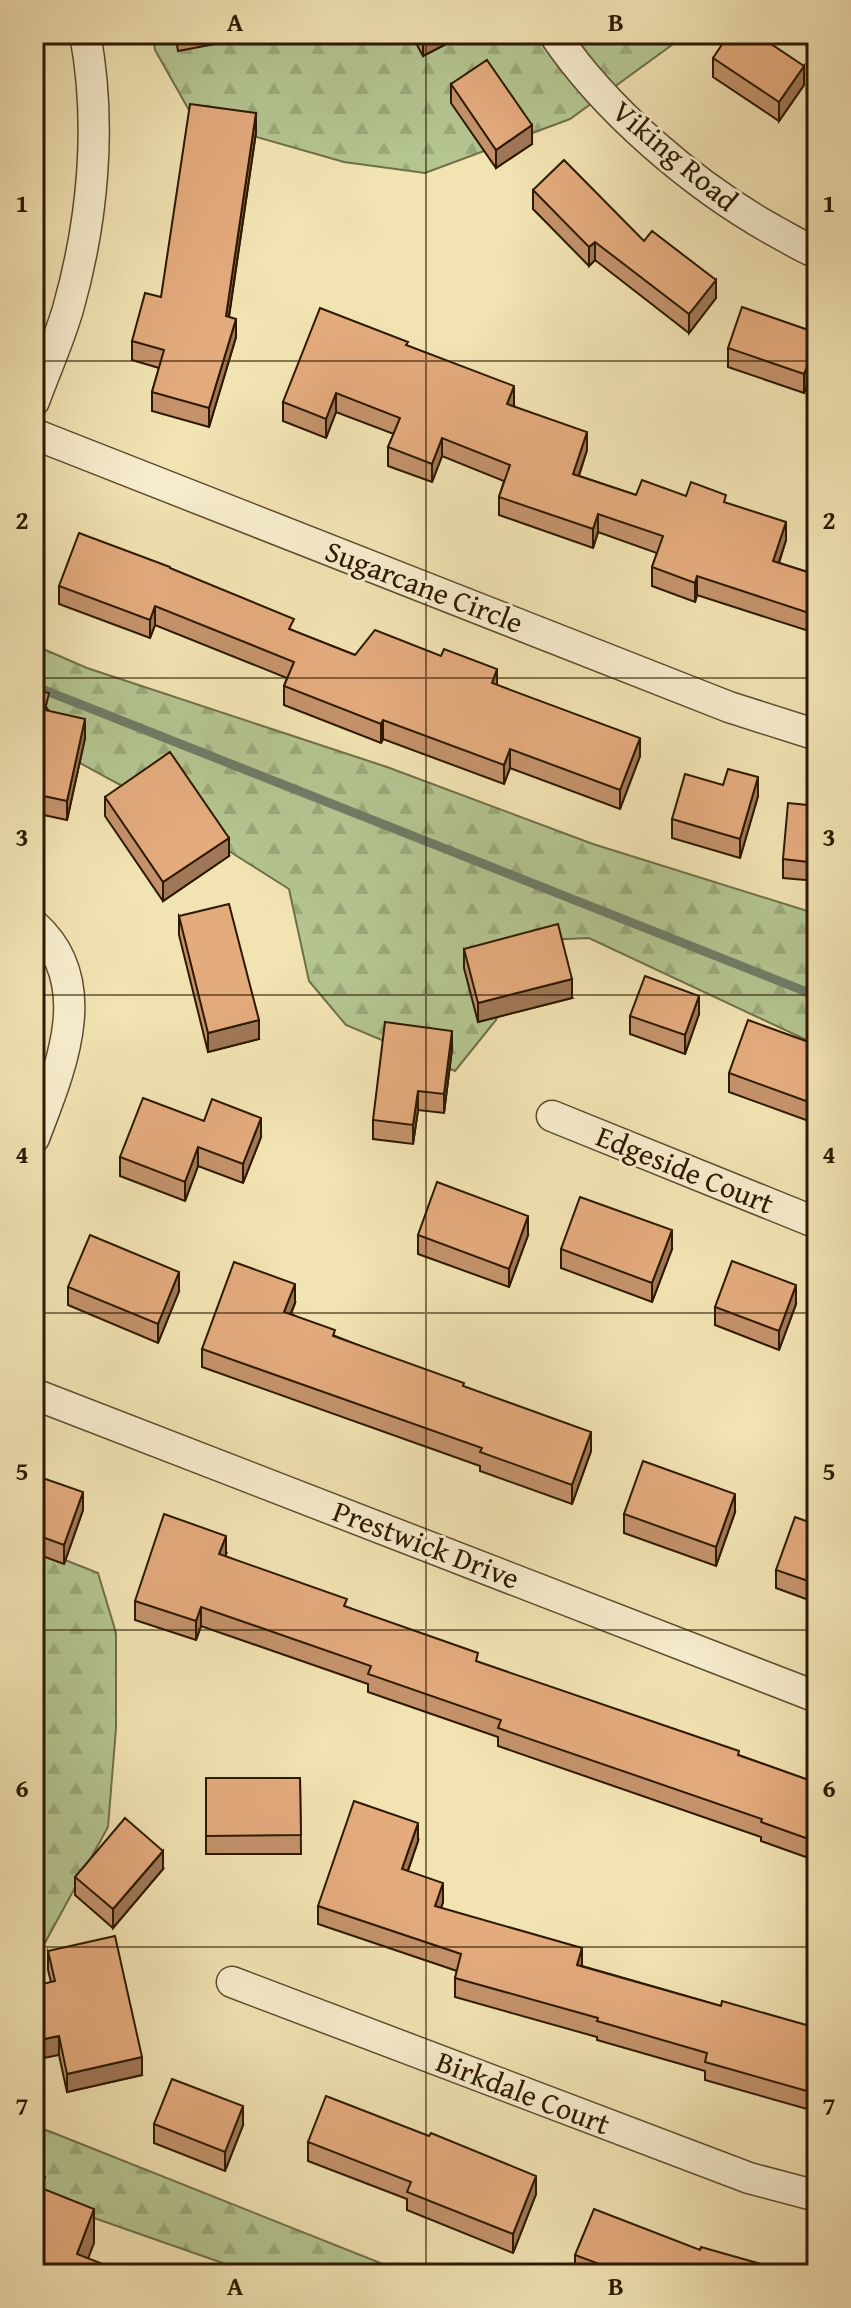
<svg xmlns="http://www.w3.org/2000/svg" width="851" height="2308" viewBox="0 0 851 2308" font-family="'Gentium Book Plus',serif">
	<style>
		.forest { fill: url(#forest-firs); stroke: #706f48; stroke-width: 2 }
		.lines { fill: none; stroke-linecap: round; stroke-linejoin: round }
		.stream { stroke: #6f7c67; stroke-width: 9 }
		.minor-casing { stroke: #5e4c2d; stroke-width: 33 }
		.minor { stroke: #f7edce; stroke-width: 30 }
		.wall { fill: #c4936c; stroke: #2d1900; stroke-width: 2 }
		.shaded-wall { fill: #a07858; stroke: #2d1900; stroke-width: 2 }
		.building { fill: #e4ab7d; stroke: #2d1900; stroke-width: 2 }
		.grid { fill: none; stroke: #2d1900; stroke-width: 2; stroke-opacity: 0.55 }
		.labels { text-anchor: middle; stroke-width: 6; stroke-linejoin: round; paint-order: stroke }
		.street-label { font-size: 30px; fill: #2d1900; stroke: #f7edce }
		.neatline { fill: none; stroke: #2d1900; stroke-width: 3 }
		.grid-label { font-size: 26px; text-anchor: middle; font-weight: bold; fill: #2d1900 }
	</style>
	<defs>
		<pattern id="forest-firs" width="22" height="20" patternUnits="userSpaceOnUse" patternTransform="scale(2)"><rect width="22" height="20" fill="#b4c591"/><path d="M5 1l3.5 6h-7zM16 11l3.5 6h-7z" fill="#9ba97b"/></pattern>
	</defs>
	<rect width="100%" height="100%" fill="#f2e3b3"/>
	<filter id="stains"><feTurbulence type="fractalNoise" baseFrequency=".0025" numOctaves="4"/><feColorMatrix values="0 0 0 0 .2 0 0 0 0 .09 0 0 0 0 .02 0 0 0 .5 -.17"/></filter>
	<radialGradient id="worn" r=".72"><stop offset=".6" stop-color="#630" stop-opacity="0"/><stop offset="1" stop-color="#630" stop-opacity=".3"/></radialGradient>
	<!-- forest -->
	<path class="forest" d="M153,34h534l-117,85 -145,54 -81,-11 -115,-33 -39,-17 -35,-62z
		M34,645l53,23 300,99 206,77 224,70v131l-228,-107 -68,3 -25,79 -41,51 -109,-46 -37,-44 -20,-92 -141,-89 -114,-62z
		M55,1556l43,17 18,60v95l-8,99 -74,136v-406z
		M34,2124l7,4 367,146h-154l-220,-77z"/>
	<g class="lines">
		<!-- stream -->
		<path class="stream" d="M34,686l783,310"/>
		<defs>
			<path id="minor" d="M554,34c51,76 139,151 219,196 15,8 29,17 44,23
				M34,401c11,-30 25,-61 34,-92 25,-88 34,-185 17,-275
				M34,434l695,273 88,28
				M34,925c65,58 25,147 0,213
				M552,1116l265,107
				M34,1394l783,303
				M232,1982l517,196 68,18"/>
		</defs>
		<!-- minor casing -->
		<use href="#minor" class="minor-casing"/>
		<!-- minor -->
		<use href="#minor" class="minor"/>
	</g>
	<!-- wall -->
	<path class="wall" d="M175,34h72v4l-69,13z
		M411,34h51v2l-39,20z
		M713,58l91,27 -25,36 -66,-44z
		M451,84l81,60 -36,24 -45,-65z
		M256,132l-27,185 7,20 -27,90 -57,-16v-19l7,-24 -27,-8v-19l29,-44z
		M533,190l111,51 72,57 -27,35 -94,-73 -6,6 -56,-57z
		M817,333v56l-10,-3 -3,7 -76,-26v-19z
		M408,346l106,59 -1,1 74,44 -8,26 57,19 50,1 40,7 60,37 -7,23 38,12 -2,58 -118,-38 -2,7 -43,-16v-19l5,-14 -59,-21 -5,16 -94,-33v-18l5,-16 -62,-25 -10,26 -44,-16v-19l6,-13 -58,-22 -10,26 -43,-17v-19z
		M170,569l124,62 61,24 142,30 143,71 -20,53 -110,-41 -6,16 -121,-45 -2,4 -97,-38v-19l3,-8 -132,-53 -5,13 -91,-34v-18z
		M34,690l15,21 36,27 -18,82 -33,-7z
		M723,785l35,11 -18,62 -68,-20v-19z
		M105,797l124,59 -66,45 -58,-85z
		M817,806v75l-34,-3v-19z
		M179,916l80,123 -51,13 -29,-117z
		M464,949l108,49 -94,24 -14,-54z
		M699,1014l-14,40 -55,-20v-18z
		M817,1045v79l-88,-32v-19z
		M452,1049l-8,64 -26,-3 -5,34 -40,-5v-19z
		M204,1121l57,16 -18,46 -45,-17 -13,35 -65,-25v-19z
		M418,1235h110l-19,52 -91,-33z
		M561,1249h111l-20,53 -91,-34z
		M68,1287l111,4 -21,52 -90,-38z
		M295,1303l-4,11 44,22 129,51 127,64 -19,53 -92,-33v-5l-278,-99v-18z
		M796,1304l-17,46 -64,-25v-18z
		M34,1475l49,35 -19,54 -30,-11z
		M735,1512l-19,54 -92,-33v-19z
		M817,1525v78l-41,-15v-18z
		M226,1554l-1,2 253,106 339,121v78l-56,-20v-4l-263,-91v-9l-130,-45v-8l-167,-58 -5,14 -61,-20v-19z
		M206,1778h94l1,76h-95z
		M418,1841l-10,30 35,31 -2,6 141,58 139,40 96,22 -3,83 -109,-31v-9l-108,-31v-3l-142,-40v-19l2,-7 -139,-47v-18z
		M163,1869l-50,59 -38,-33v-18z
		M48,1951l94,124 -75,17 -8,-37 -8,-73 -3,-12z
		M154,2124l89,1 -18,46 -71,-28z
		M308,2142l228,52 -23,59 -106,-43v-11l-99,-38z
		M700,2250l75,24 -200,-1v-18z"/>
	<!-- shaded-wall -->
	<path class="shaded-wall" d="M430,34h32v2l-39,20v-18z
		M804,66v19l-25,36v-19z
		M256,113v19l-30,203v-19z
		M532,125v19l-36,24v-18z
		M595,242v18l-6,6v-19z
		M716,280v18l-27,35v-19z
		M236,319v18l-27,90v-19z
		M807,367v19l-3,7v-19z
		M514,386v19l-7,18v-19z
		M336,393v19l-10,26v-19z
		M587,432v18l-14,42v-18z
		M442,438v18l-10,26v-18z
		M598,514v18l-5,16v-19z
		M786,522v18l-13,40v-19z
		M697,576v19l-2,7v-19z
		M155,606v19l-5,13v-18z
		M817,609v19l-2,5v-18z
		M497,669v18l-5,-4z
		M85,719v19l-18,82v-19z
		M383,720v19l-2,4v-19z
		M640,738v18l-20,53v-19z
		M510,749v19l-6,16v-19z
		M758,777v19l-18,62v-19z
		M229,838v18l-66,45v-19z
		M572,979v19l-94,24v-19z
		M699,996v18l-14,40v-19z
		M259,1020v19l-51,13v-19z
		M452,1031v18l-8,64v-19z
		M418,1091v19l-5,34v-19z
		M261,1118v19l-18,46v-19z
		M198,1147v19l-13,35v-19z
		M528,1216v19l-19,52v-18z
		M672,1230v19l-20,53v-19z
		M179,1272v19l-21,52v-19z
		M295,1284v19l-11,27v-18z
		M796,1285v19l-17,46v-19z
		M591,1432v19l-19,53v-19z
		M83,1492v18l-19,54v-19z
		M735,1494v18l-19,54v-19z
		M226,1536v18l-7,19v-19z
		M201,1607v19l-5,14v-19z
		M418,1823v18l-16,46v-18z
		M163,1851v18l-50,59v-19z
		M443,1883v19l-8,23v-19z
		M582,1948v19l-5,-2z
		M59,2036v19l-25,5v-19z
		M142,2057v18l-75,17v-18z
		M817,2083v19l-3,9v-18z
		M243,2106v19l-18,46v-19z
		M536,2176v18l-23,59v-19z
		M94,2209v34l-12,31 -5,-20z"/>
	<!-- building -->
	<path class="building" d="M729,34h27l48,32 -25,36 -66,-44z
		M487,60l45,65 -36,25 -45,-66z
		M190,104l66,9 -30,203 10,3 -27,89 -57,-16 12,-42 -32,-9 13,-48 16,4z
		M564,160l80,81 8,-10 64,49 -27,34 -94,-72 -6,5 -56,-57z
		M742,307l75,26v38l-10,-4 -3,7 -76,-26z
		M320,308l88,34 -2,3 108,41 -7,18 80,28 -14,42 63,21 6,-15 44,16 5,-14 35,13 -2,7 62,20 -13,39 44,14v34l-2,6 -118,-39 -2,7 -43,-16 11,-31 -65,-22 -5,15 -94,-32 11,-32 -68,-27 -10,26 -44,-17 12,-29 -64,-25 -10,26 -43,-17z
		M79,533l91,34v1l124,51 -5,10 66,26 20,-25 66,26 3,-7 53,20 -5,14 148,55 -20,52 -110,-41 -6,16 -121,-45 -2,4 -97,-38 10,-24 -139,-56 -5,14 -91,-34z
		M34,690l15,3 -4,17 40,9 -18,82 -33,-7z
		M170,752l59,86 -66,44 -58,-85z
		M728,769l30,8 -18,62 -68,-20 13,-45 38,11z
		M788,803l29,3v57l-34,-4z
		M229,904l30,116 -51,13 -29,-117z
		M558,924l14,55 -94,24 -14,-54z
		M645,976l54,20 -14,39 -55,-19z
		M748,1020l69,25v60l-88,-32z
		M385,1022l67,9 -8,63 -26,-3 -5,34 -40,-5z
		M143,1098l61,23 8,-22 49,19 -18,46 -45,-17 -13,35 -65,-25z
		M437,1182l91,34 -19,53 -91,-34z
		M580,1197l92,33 -20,53 -91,-34z
		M90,1235l89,37 -21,52 -90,-37z
		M732,1261l64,24 -17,46 -64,-24z
		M234,1262l61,22 -11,28 51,18 -2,6 131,47 -1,3 128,46 -19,53 -92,-33 2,-4 -280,-99z
		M643,1461l92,33 -19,53 -92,-33z
		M34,1475l49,17 -19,53 -30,-11z
		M164,1514l62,22 -7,18 128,45 -3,7 134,47 -2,8 263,90 -1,4 79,28v59l-56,-20 1,-3 -264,-91 3,-8 -133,-46 3,-8 -170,-59 -5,14 -61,-20z
		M795,1517l22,8v59l-41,-14z
		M206,1778h94l1,57 -95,1z
		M354,1801l64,22 -16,46 41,14 -8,23 147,42 -5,17 144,41 1,-5 95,27v55l-3,10 -109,-31 2,-9 -110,-32 1,-3 -143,-40 6,-24 -143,-48z
		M125,1818l38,33 -50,58 -38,-32z
		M115,1936l27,121 -75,17 -8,-38 -25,5v-55l21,-5 -7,-30z
		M172,2079l71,27 -18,46 -71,-28z
		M326,2096l103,40 2,-3 105,43 -23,58 -106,-42 4,-10 -103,-40z
		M34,2173l11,4 -4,11 53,21 -17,45 51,20h-94z
		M594,2209l106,41 1,-3 74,21 -2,6h-147l-51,-19z"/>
	<!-- grid -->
	<path class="grid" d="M426,34v2240M34,361h783M34,678h783M34,995h783M34,1313h783M34,1630h783M34,1947h783"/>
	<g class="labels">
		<!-- street labels -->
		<g class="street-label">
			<text transform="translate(675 156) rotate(40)" y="10">Viking Road</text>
			<text transform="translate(424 587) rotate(21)" y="10">Sugarcane Circle</text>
			<text transform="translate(685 1170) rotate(22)" y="10">Edgeside Court</text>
			<text transform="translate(426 1545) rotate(21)" y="10">Prestwick Drive</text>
			<text transform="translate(523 2093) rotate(21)" y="10">Birkdale Court</text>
		</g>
	</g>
	<!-- margin -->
	<rect width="851" height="2308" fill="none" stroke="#f2e3b3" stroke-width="88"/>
	<rect x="44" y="44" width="763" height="2220" class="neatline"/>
	<g class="grid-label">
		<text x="235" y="31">A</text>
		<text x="616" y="31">B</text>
		<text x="22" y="212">1</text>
		<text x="829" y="212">1</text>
		<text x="22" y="529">2</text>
		<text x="829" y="529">2</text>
		<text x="22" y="846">3</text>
		<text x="829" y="846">3</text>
		<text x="22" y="1163">4</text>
		<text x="829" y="1163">4</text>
		<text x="22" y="1480">5</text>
		<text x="829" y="1480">5</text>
		<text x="22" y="1797">6</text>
		<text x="829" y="1797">6</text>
		<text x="22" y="2115">7</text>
		<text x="829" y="2115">7</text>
		<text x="235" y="2295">A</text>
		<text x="616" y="2295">B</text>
	</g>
	<rect width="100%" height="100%" filter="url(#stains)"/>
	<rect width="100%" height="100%" fill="url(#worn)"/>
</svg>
